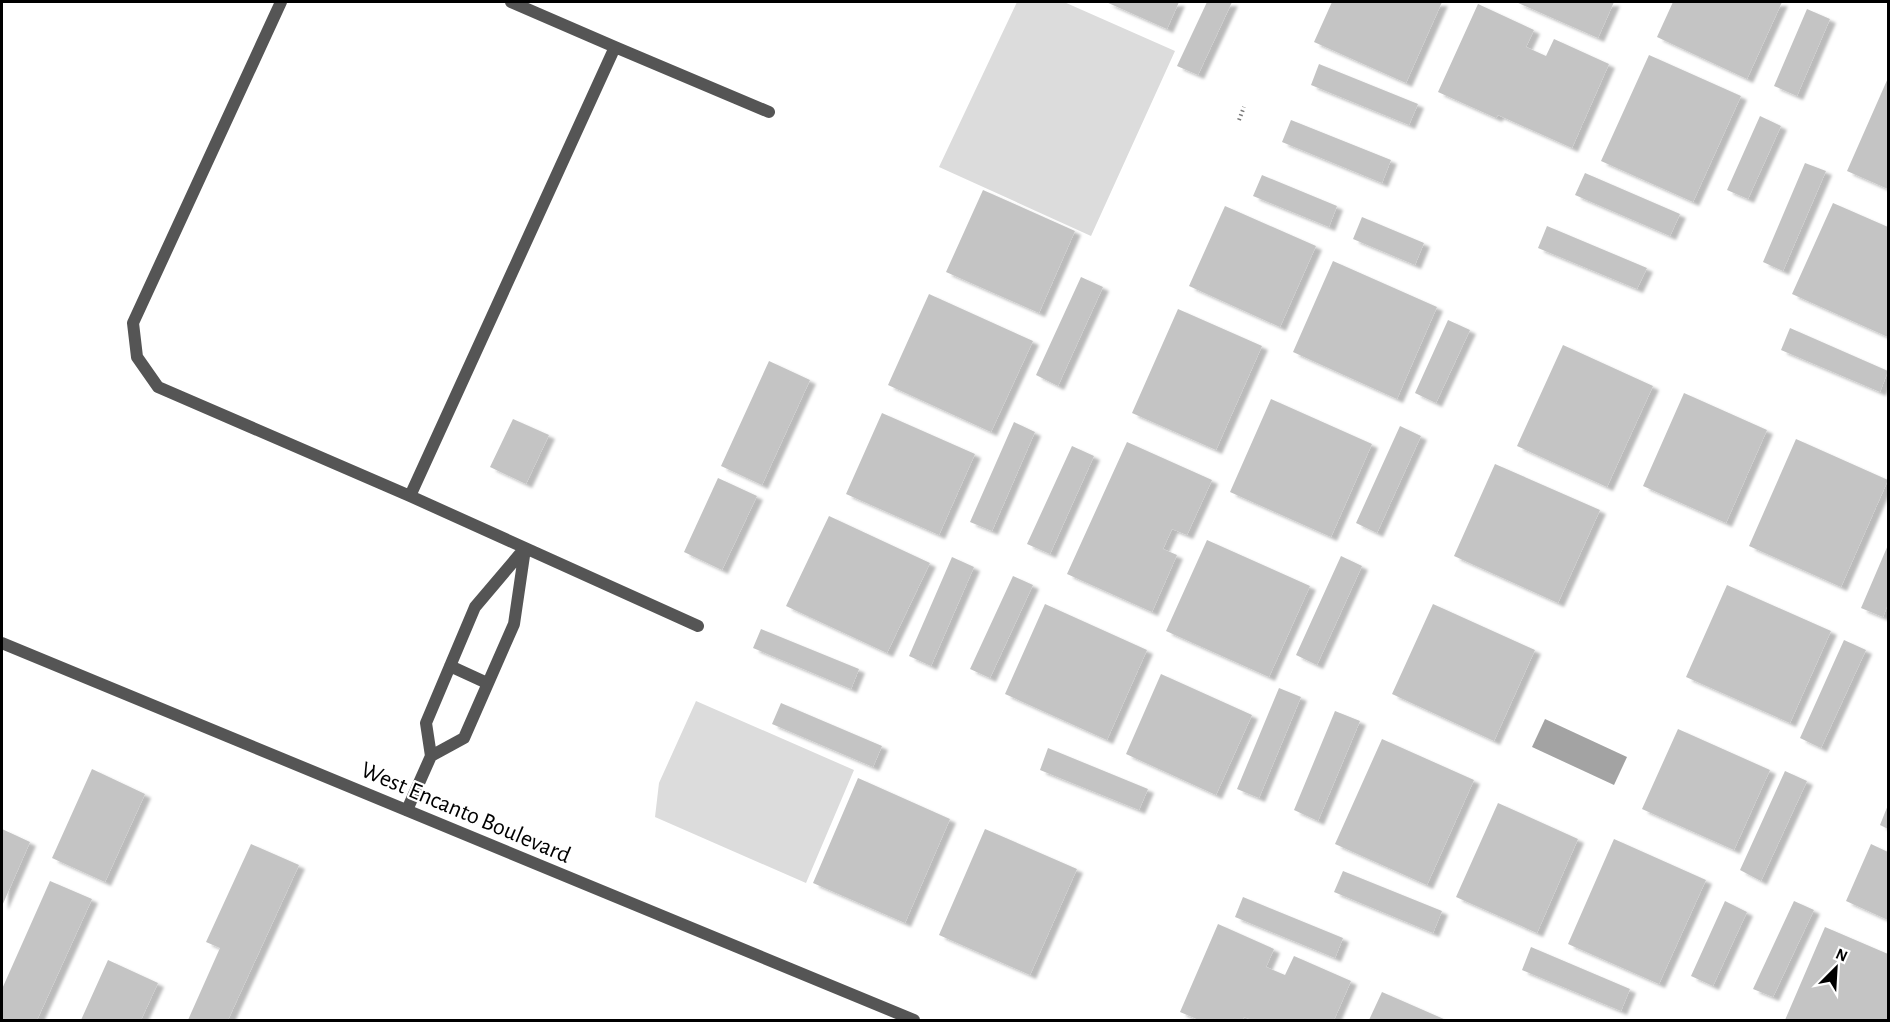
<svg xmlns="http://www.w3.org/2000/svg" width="1890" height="1022" viewBox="0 0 1890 1022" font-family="'Alegreya Sans',sans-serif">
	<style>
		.green { fill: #dcdcdc }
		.water { fill: #a3a3a3 }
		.building { fill: #c4c4c4; filter: url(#shadow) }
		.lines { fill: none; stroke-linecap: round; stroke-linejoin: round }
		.path { stroke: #777; stroke-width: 4; stroke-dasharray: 1.5 3; stroke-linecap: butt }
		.minor { stroke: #555; stroke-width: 12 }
		.tertiary { stroke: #555; stroke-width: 12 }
		.labels { text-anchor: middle; stroke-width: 4.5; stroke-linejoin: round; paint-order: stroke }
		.street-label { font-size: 24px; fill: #000; stroke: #fff }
	</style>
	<defs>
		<filter id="shadow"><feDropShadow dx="6" dy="4" stdDeviation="1.5" flood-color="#0004"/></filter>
	</defs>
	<rect width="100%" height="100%" fill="#fff"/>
	<!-- green -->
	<path class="green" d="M1017,2h47l111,49 -84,185 -152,-69z
		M696,701l158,69 -48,113 -151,-66 4,-34z"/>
	<!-- water -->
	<path class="water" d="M1545,719l82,38 -13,28 -82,-38z"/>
	<!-- building -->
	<path class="building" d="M1106,2h73l-12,27z
		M1207,2h25l-34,73 -21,-9z
		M1332,2h110l-36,81 -92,-41z
		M1516,2h98l-16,36z
		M1673,2h109l-35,77 -90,-42z
		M1478,4l56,26 -8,17 20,9 8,-17 55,25 -37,84 -74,-33 -2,3 -58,-26z
		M1807,9l23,10 -33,77 -23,-10z
		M1649,55l92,41 -48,106 -92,-41z
		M1319,64l99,40 -9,21 -98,-40z
		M1888,78v111l-41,-18z
		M1760,116l21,10 -33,73 -21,-9z
		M1291,120l100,40 -9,23 -100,-41z
		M1805,163l21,8 -43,100 -20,-9z
		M1585,173l95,41 -10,22 -95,-41z
		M1262,175l75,31 -8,21 -76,-31z
		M983,190l92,41 -36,82 -93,-41z
		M1833,203l55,24v110l-96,-43z
		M1225,206l91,40 -36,81 -91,-41z
		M1362,217l62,26 -9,22 -62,-26z
		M1547,226l100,42 -10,21 -99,-41z
		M1333,261l104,46 -40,92 -104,-47z
		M1081,277l22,10 -45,99 -22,-11z
		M929,294l104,47 -42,91 -103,-47z
		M1178,309l84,37 -46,104 -84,-37z
		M1448,320l22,10 -34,73 -21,-10z
		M1790,328l98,43 -8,21 -99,-42z
		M1563,345l90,41 -46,101 -90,-41z
		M769,361l41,19 -48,105 -41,-19z
		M1684,393l83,37 -41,93 -83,-37z
		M1271,399l101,45 -41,93 -101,-45z
		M882,413l93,41 -36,81 -93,-41z
		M513,419l36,16 -23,49 -36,-17z
		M1014,422l21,10 -43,99 -22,-9z
		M1400,426l21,10 -44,97 -21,-10z
		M1796,439l92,41 -47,107 -92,-41z
		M1127,442l85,38 -25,55 -15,-6 -9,20 14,6 -25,57 -85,-38z
		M1072,446l22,10 -44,98 -23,-10z
		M1495,464l105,46 -42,93 -104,-47z
		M718,478l39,18 -35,74 -38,-18z
		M829,516l101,47 -43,90 -101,-47z
		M1207,540l103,46 -41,91 -103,-46z
		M1888,545v59l-5,13 -22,-9z
		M1341,556l21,10 -45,99 -21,-10z
		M952,557l22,10 -43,99 -22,-10z
		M1013,576l20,9 -43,93 -20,-9z
		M1727,585l104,46 -41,92 -104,-46z
		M1045,604l102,46 -40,90 -102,-46z
		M1433,604l102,46 -41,91 -102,-47z
		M761,629l98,40 -8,20 -98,-41z
		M1844,640l22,10 -45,98 -21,-10z
		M1161,674l91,41 -36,80 -90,-41z
		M1279,688l22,9 -42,101 -22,-9z
		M781,703l101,43 -9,21 -101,-43z
		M1335,711l25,10 -42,100 -24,-11z
		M1678,729l92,41 -36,80 -92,-41z
		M1382,739l92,41 -47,105 -92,-41z
		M1048,748l100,41 -9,21 -99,-40z
		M92,769l53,25 -40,88 -53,-24z
		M1785,771l22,10 -46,100 -21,-11z
		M858,778l92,41 -45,104 -92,-40z
		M1498,803l80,36 -41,94 -81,-36z
		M1888,805v24l-8,-4z
		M2,829l28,13 -28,64z
		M985,829l92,40 -47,106 -91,-40z
		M1614,839l92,41 -47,104 -91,-40z
		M251,844l48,21 -71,155h-40l32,-72 -14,-6z
		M1871,844l17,8v68l-42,-19z
		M1343,871l99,40 -9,22 -99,-41z
		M50,881l42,18 -55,121h-35v-31z
		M1243,897l100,41 -8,20 -100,-41z
		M1725,901l22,11 -34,74 -22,-10z
		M1794,901l20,9 -41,87 -20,-8z
		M1218,924l56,25 -8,18 19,8 9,-19 57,25 -17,39h-82l-8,-3 -1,3h-44l-19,-8z
		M1825,927l63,27v66h-103z
		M1531,947l99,42 -9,22 -99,-41z
		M108,960l50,23 -17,37h-60z
		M1382,992l64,28h-77z"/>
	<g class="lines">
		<!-- path -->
		<path class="path" d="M1239,120l5,-13"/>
		<!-- minor -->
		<path class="minor" d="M281,2l-148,321 4,34 21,30 252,109 288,130
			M615,47l154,65
			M410,496l205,-449 -104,-45
			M450,666l37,17
			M431,756l33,-18 50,-114 11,-75
			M407,810l24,-54 -5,-33 49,-116 50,-59"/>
		<!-- tertiary -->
		<path class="tertiary" d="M2,643l912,377"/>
	</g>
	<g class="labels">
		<!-- street labels -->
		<g class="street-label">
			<text transform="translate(466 812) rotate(23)" y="8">West Encanto Boulevard</text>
		</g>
	</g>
	<!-- border -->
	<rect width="1890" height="1022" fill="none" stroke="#000000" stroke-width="6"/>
	<!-- north arrow -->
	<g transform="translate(1836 968) rotate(24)" stroke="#ffffff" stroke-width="4.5" paint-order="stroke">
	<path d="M0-4.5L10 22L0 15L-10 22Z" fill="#000000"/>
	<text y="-9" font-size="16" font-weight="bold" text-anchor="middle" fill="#000000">N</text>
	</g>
</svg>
